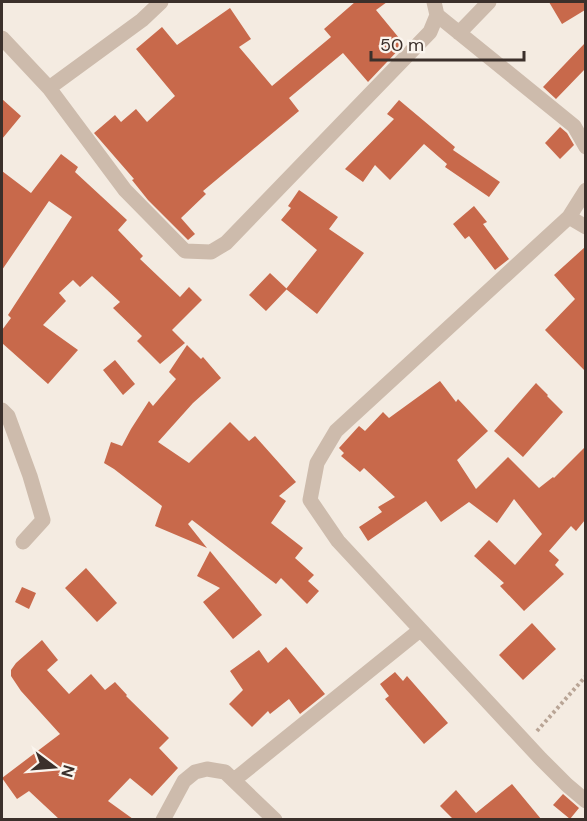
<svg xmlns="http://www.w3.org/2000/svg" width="587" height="821" viewBox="0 0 587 821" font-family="'DM Sans',sans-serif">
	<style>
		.building { fill: #c8694b }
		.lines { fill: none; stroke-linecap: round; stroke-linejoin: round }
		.path { stroke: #b9a596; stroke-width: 4; stroke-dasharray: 3 3; stroke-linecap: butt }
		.minor { stroke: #cdbbac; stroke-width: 15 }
	</style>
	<rect width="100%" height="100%" fill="#f4ebe1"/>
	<!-- building -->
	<path class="building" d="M355,2h32l-11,8 28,34 -36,38 -25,-29 -54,45 10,13 -96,80 3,3 -25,24 14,16 -7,6 -40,-40 -16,-20 2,-1 -40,-46 21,-18 6,7 15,-13 11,13 28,-26 -39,-47 26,-22 15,18 53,-37 21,31 -12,8 33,39 59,-49 -7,-8z
		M549,2h36v8l-23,14z
		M585,43v26l-29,30 -13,-12z
		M2,99l19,17 -19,23z
		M399,100l56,47 -2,3 47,32 -11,15 -44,-30 2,-3 -23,-20 -34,36 -15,-15 -12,17 -18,-13 49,-50 -7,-5z
		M560,127l7,6 7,12 -14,14 -15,-16z
		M61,154l17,13 -3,5 52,48 -9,10 25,26 -3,3 40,38 9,-10 13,13 -30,30 13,13 -25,21 -23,-23 5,-5 -29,-28 7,-6 -28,-26 -12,11 -7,-7 -14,13 7,8 -23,24 35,25 -30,34 -46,-41v-13l9,-12 -3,-3 64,-98 -23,-16 -47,69v-99l29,22z
		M299,190l39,27 -9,12 35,24 -47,61 -31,-25 31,-39 -36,-30 10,-12 -3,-2z
		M474,206l13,16 -4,2 26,35 -14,11 -26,-34 -4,3 -12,-15z
		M585,247v124l-40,-41 30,-31 -21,-24z
		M270,273l17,16 -21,22 -17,-16z
		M187,345l14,14 2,-2 18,21 -28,25 -35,39 31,21 41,-41 19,19 6,-5 41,46 -17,14 7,5 -15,22 32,25 -8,10 19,17 -6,6 11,10 -12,13 -26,-26 -5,6 -84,-64 -4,4 19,24 -52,-22 7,-20 -48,-37 -10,-6 7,-21 11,4 9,-17 18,-28 4,5 23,-27 -7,-7z
		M115,360l20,24 -12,11 -20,-25z
		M440,381l16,21 2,-3 30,32 -31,29 19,29 32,-32 31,31 14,-11 1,1 31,-31v73l-9,11 -5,-5 -22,25 10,9 -4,5 9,9 -40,37 -24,-25 4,-3 -30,-27 15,-16 26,25 27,-31 -28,-35 -17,24 -28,-21 -28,20 -15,-21 -58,40 -9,-14 23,-15 -4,-5 17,-10 -31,-29 -4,4 -19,-16 3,-3 -5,-5 20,-22 6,5 18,-19 6,6z
		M536,383l12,12 -1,1 16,16 -40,45 -29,-26z
		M210,551l52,64 -29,24 -30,-37 17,-14 -23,-12z
		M86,568l31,35 -20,19 -32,-34z
		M22,587l14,6 -7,16 -14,-7z
		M532,623l24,26 -33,31 -24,-25z
		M42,640l16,20 -11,10 22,24 22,-20 14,16 10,-8 12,13 -1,1 43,42 -10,10 19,20 -26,28 -22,-18 -22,23 25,18h-74l-30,-28 -12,8 -15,-21 58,-44 -39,-43 -10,-15v-6l5,-7z
		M286,647l39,47 -25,20 -11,-15 -19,15 -2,-3 -16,16 -23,-23 14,-14 -13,-19 29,-21 9,13z
		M395,672l8,9 4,-5 41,47 -24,21 -39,-45 4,-3 -9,-12z
		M512,784l29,35h-88l-13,-13 16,-16 20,23z
		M563,794l16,14 -9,11 -17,-14z"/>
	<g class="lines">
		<!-- path -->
		<path class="path" d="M537,731l49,-55"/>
		<!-- minor -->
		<path class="minor" d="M437,15l137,111 12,21
			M459,33l30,-31
			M2,38l47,50 93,-68 19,-18
			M49,88l76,102 60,61 26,1 15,-9 204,-211 7,-17 -3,-13
			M586,190l-17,27 -233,214 -19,32 -7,37 28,41 203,218 26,26 19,16
			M569,217l17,10
			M2,410l6,6 22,60 13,44 -20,22
			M234,780l186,-150
			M163,820l21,-39 11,-9 12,-3 18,3 50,48"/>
	</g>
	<!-- border -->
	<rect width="587" height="821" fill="none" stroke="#3b302b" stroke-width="6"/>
	<!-- north arrow -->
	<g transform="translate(54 767) rotate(106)" stroke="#fbf5ee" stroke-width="4.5" paint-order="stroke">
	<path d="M0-4.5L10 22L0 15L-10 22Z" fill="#3b302b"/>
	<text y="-9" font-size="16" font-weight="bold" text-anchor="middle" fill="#3b302b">N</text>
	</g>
	<!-- scale -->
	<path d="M371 51v9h153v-9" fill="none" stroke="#3b302b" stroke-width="3"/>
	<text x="380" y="51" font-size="18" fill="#3b302b" stroke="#fbf5ee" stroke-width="4.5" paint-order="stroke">50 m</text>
</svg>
